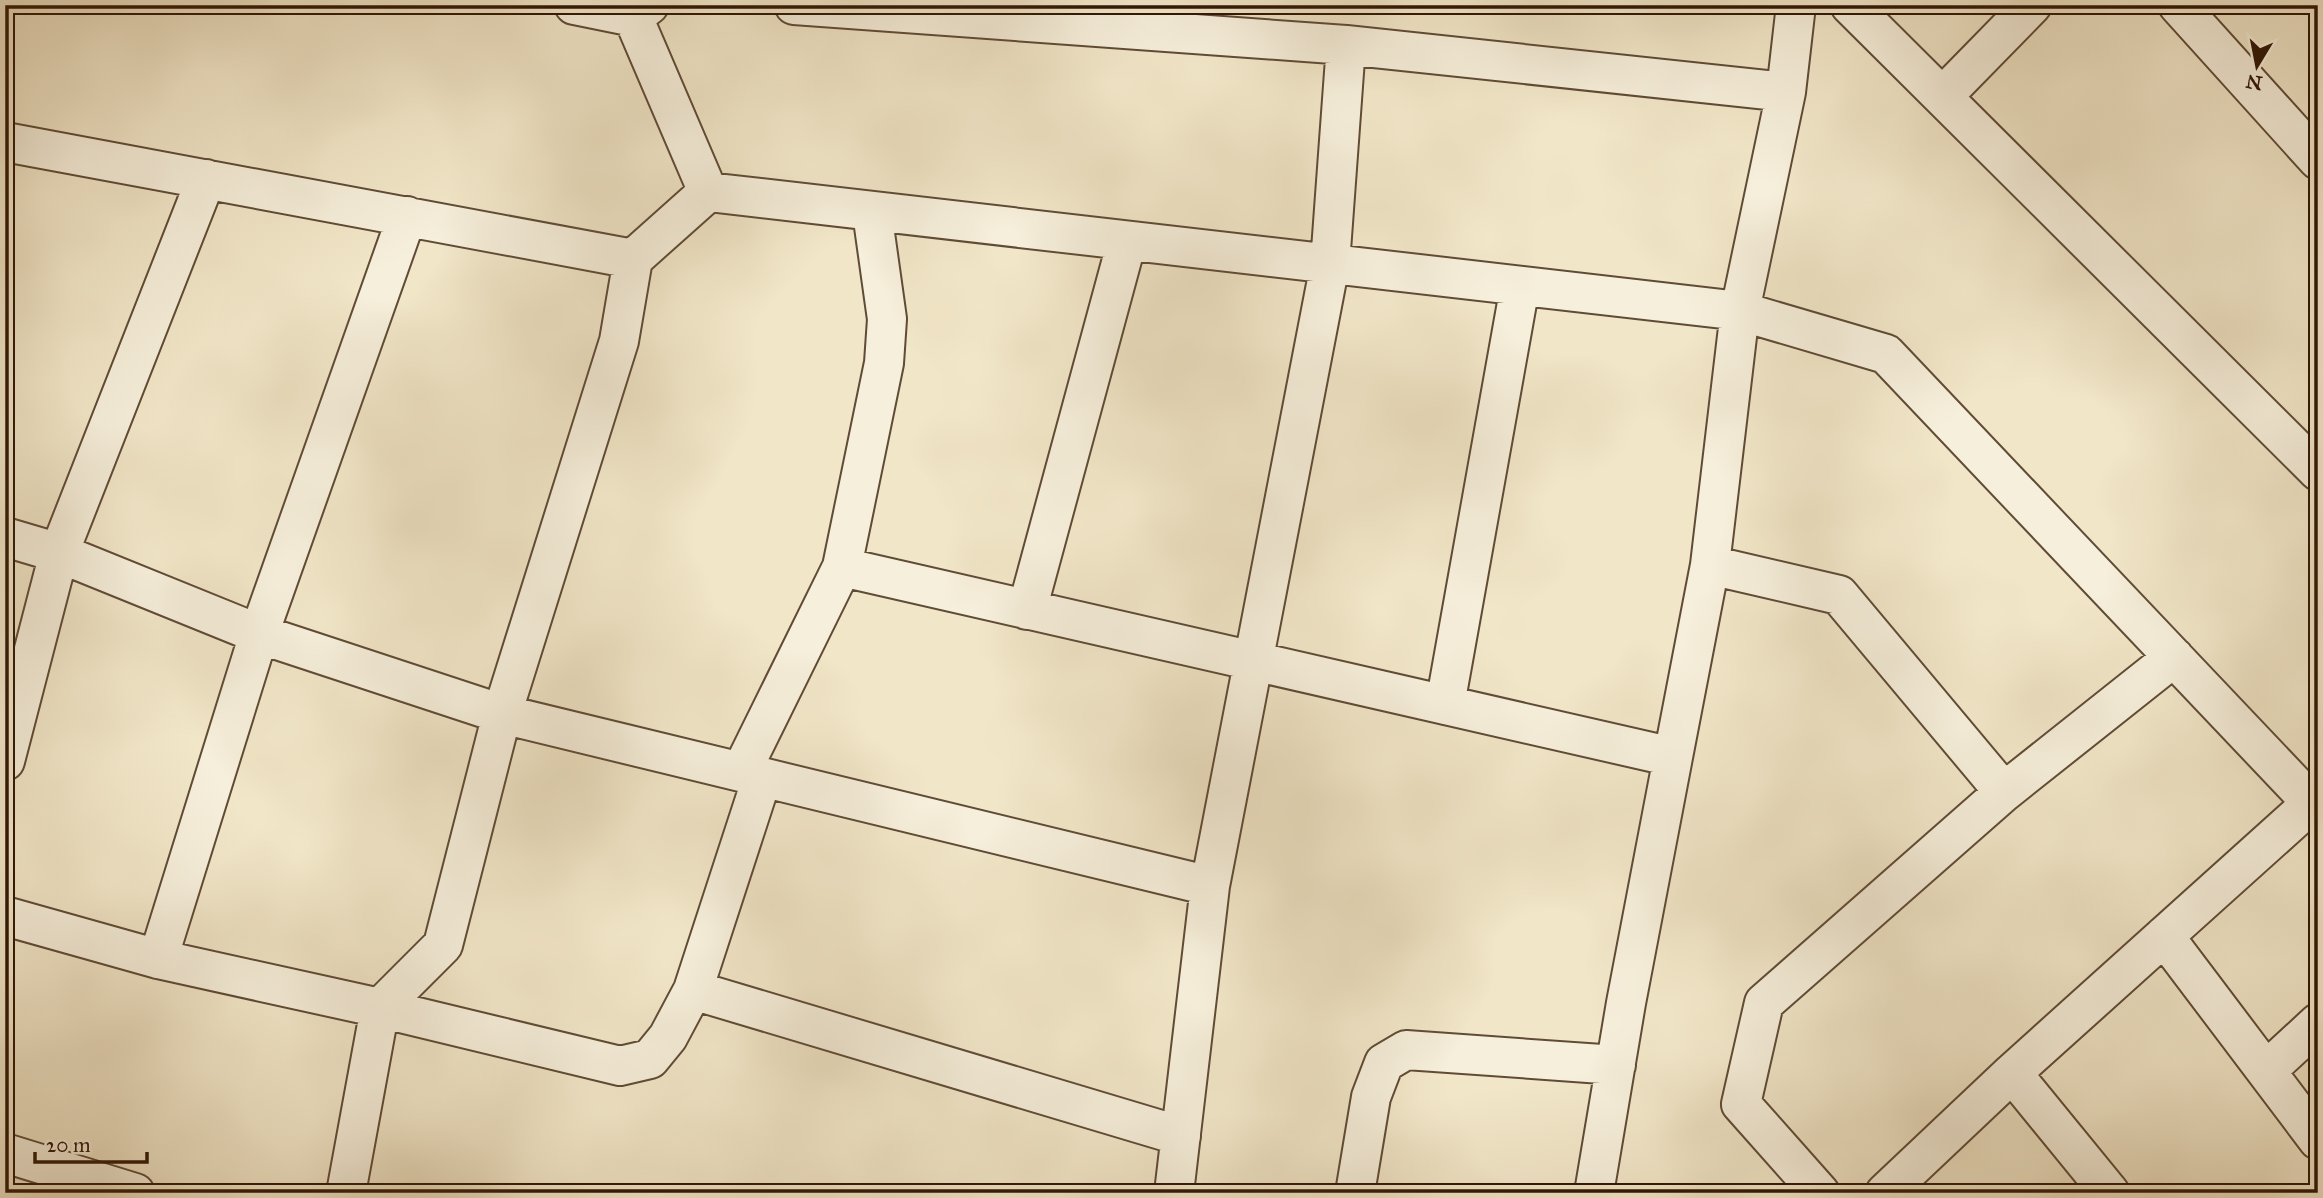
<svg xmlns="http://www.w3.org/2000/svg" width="2323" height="1198" viewBox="0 0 2323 1198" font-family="'IM FELL Great Primer',serif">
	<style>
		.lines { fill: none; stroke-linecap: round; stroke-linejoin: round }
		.minor-casing { stroke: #604b36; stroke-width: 42 }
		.minor { stroke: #f6efdb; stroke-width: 38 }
	</style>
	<rect width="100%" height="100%" fill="#f1e6c8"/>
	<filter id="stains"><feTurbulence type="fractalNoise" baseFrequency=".00286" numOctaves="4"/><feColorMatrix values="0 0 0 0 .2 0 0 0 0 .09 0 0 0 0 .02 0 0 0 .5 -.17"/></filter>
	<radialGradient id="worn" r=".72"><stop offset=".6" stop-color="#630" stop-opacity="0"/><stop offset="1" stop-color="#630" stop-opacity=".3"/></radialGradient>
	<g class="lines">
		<defs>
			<path id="minor" d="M574,5l59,12
				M649,5l-16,12 75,175 1032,119 -30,254 129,30 165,197 170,-135
				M794,5l552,40
				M1850,5l468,466
				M2178,5l140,155
				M1786,92l-46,219 146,43 426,449 -300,270 98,120
				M1943,96l89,-91
				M5,142l628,117 75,-67
				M5,537l54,16 200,81 243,80 117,-373 14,-82
				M842,567l42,-204 3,-44 -15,-107
				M1027,610l100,-369
				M1445,705l75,-419
				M5,761l54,-208 147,-374
				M741,772l101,-205 831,190 37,-192
				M5,916l153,43 222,49 240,58 30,-7 18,-22 25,-47 69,-212
				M2164,936l154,204
				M158,959l101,-325 148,-418
				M693,990l488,146
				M2266,1071l52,-48
				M5,1153l130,40
				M346,1193l34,-185 63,-63 59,-231 708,172
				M1174,1193l36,-307 120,-622 16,-219 440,47 10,-87
				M1355,1193l16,-96 13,-34 22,-13 210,15
				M1594,1193l32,-190 47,-246
				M1820,1193l-79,-89 23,-101 240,-211
				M1885,1193l127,-120"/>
		</defs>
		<!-- minor casing -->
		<use href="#minor" class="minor-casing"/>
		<!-- minor -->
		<use href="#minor" class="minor"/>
	</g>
	<!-- margin -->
	<rect width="2323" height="1198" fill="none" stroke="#f1e6c8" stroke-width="28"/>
	<rect x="7" y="7" width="2309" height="1184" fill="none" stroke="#301706" stroke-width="3.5"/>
	<rect x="14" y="14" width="2295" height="1170" fill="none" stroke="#301706" stroke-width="2"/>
	<!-- north arrow -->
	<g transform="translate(2257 66) rotate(190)" stroke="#f6efdb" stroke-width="5" paint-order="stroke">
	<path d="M0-5L12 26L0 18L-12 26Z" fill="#301706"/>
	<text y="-10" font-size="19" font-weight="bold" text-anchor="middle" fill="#301706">N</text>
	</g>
	<!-- scale -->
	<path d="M35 1152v10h112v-10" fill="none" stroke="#301706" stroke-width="3.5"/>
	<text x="46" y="1152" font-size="21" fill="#301706" stroke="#f6efdb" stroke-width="5" paint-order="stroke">20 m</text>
	<rect width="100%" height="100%" filter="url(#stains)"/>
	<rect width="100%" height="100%" fill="url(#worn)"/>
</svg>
